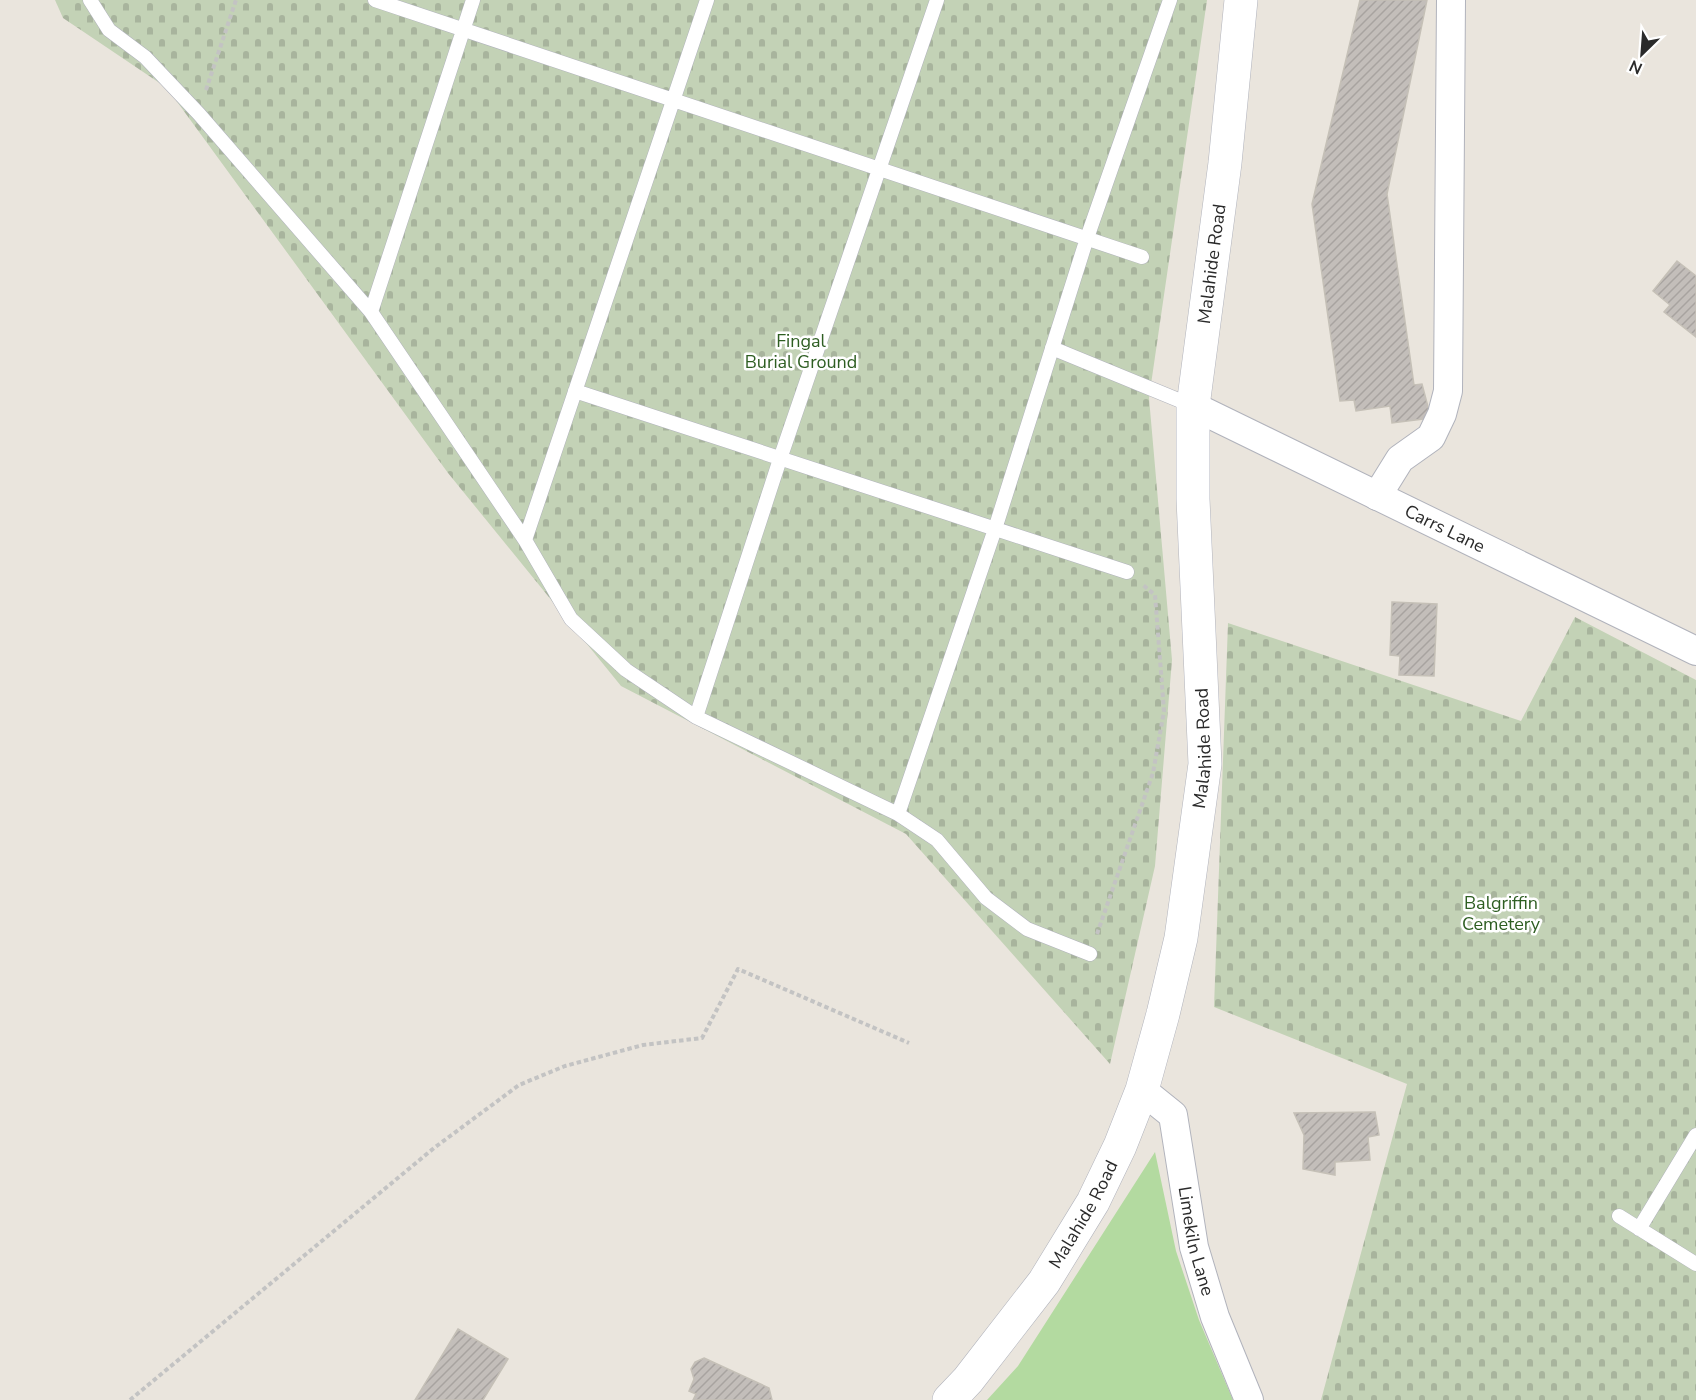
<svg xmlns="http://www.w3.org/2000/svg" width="1696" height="1400" viewBox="0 0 1696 1400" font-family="'Nunito Sans',sans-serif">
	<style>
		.grass { fill: #b3daa0 }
		.cemetery { fill: url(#cemetery-stones) }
		.building { fill: url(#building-hatch); stroke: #c5c0b7; stroke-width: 1.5 }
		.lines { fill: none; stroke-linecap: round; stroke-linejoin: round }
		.lane-casing { stroke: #b1b3bc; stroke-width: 15 }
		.street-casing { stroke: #b1b3bc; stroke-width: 30 }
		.secondary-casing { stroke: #b1b3bc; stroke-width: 34 }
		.path { stroke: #c3c3c3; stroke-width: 4; stroke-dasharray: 4.5 3; stroke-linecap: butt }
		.lane { stroke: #fff; stroke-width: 14 }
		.street { stroke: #fff; stroke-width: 28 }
		.secondary { stroke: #fff; stroke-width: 33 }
		.labels { text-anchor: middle; stroke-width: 5; stroke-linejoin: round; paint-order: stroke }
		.street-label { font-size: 18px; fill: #2a2a2a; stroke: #fff }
		.park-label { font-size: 18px; fill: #2e5e22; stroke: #fff }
	</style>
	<defs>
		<pattern id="cemetery-stones" width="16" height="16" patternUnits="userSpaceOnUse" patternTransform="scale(1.5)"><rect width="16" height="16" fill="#c3d2b6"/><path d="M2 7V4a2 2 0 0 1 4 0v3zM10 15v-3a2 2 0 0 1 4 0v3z" fill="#a8b49d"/></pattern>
		<pattern id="building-hatch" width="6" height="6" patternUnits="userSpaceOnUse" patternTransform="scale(1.5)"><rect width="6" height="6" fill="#c3beba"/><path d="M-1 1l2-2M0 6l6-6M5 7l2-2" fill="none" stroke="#a8a3a0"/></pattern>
	</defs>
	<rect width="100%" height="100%" fill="#eae5dd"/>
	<!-- grass -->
	<path class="grass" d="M1155,1152l21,99 23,69 34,80h-246l31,-34z"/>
	<!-- cemetery -->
	<path class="cemetery" d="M55,0h1152l-58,398 23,262 -17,206 -45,198 -204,-230 -285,-148 -173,-213 -281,-385 -104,-70z
		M1575,617l121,63v720h-375l86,-316 -193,-77 14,-384 293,98z"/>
	<!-- building -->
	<path class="building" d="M1360,0h67l-40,194 27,191 8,-1 9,34 -39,5 -2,-17 -34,5 -2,-11 -14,1 -28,-197z
		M1677,261l19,15v61l-32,-25 6,-7 -17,-14z
		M1392,602l45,2 -3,72 -35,-1 1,-19 -10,-1z
		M1375,1112l4,23 -11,2 2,23 -35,2v13l-32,-6 1,-34 -10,-22z
		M458,1329l50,30 -25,41h-68z
		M704,1358l65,30 3,12h-79l3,-6 -7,-3 5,-12 -3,-10 4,-7z"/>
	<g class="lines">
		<defs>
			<path id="lane" d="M90,0l19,30 36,27 54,57 172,198 154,228 46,79 55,51 70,47 202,97 39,26 49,58 41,31 63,25
				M375,0l767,257
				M371,312l102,-312
				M1052,348l141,58
				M575,391l552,181
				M525,540l182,-540
				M696,717l84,-258 157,-459
				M898,814l97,-285 92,-291 83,-238
				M1619,1216l77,48
				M1639,1229l57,-94"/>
			<g id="street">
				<path id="s1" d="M1193,406l503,245"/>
				<path d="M1377,496l23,-37 31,-22 11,-23 6,-23 3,-391"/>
				<path id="s2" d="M1142,1090l31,25 21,132 21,70 34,83"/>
			</g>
			<g id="secondary">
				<path id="s3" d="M949,1400l19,-20 76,-98 49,-80 27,-56 22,-56 21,-76 18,-76 24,-174 -12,-265v-93l32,-243 16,-163"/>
			</g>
		</defs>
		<!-- lane casing -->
		<use href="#lane" class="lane-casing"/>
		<!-- street casing -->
		<use href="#street" class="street-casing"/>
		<!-- secondary casing -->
		<use href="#secondary" class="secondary-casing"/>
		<!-- path -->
		<path class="path" d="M206,90l30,-90
			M1097,934l56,-161 11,-62 -9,-116 -12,-10
			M130,1400l304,-252 85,-63 46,-19 78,-21 59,-7 36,-69 171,74"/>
		<!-- lane -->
		<use href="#lane" class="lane"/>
		<!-- street -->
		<use href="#street" class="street"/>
		<!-- secondary -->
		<use href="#secondary" class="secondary"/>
	</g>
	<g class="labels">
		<!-- street labels -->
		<g class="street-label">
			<text dy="6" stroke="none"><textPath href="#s3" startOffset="1202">Malahide Road</textPath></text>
			<text dy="6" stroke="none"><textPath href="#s1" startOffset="280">Carrs Lane</textPath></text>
			<text dy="6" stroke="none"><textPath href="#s3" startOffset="716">Malahide Road</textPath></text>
			<text dy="6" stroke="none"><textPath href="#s3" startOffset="230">Malahide Road</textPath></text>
			<text dy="6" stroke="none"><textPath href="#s2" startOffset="168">Limekiln Lane</textPath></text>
		</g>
		<!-- park labels -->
		<g class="park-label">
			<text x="801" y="347">Fingal<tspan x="801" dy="21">Burial Ground</tspan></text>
			<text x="1501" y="909">Balgriffin<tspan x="1501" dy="21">Cemetery</tspan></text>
		</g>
	</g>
	<!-- north arrow -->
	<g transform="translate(1642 54) rotate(205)" stroke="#ffffff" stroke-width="4.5" paint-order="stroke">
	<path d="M0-4.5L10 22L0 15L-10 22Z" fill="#2a2a2a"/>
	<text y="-9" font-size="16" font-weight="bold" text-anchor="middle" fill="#2a2a2a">N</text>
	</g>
</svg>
